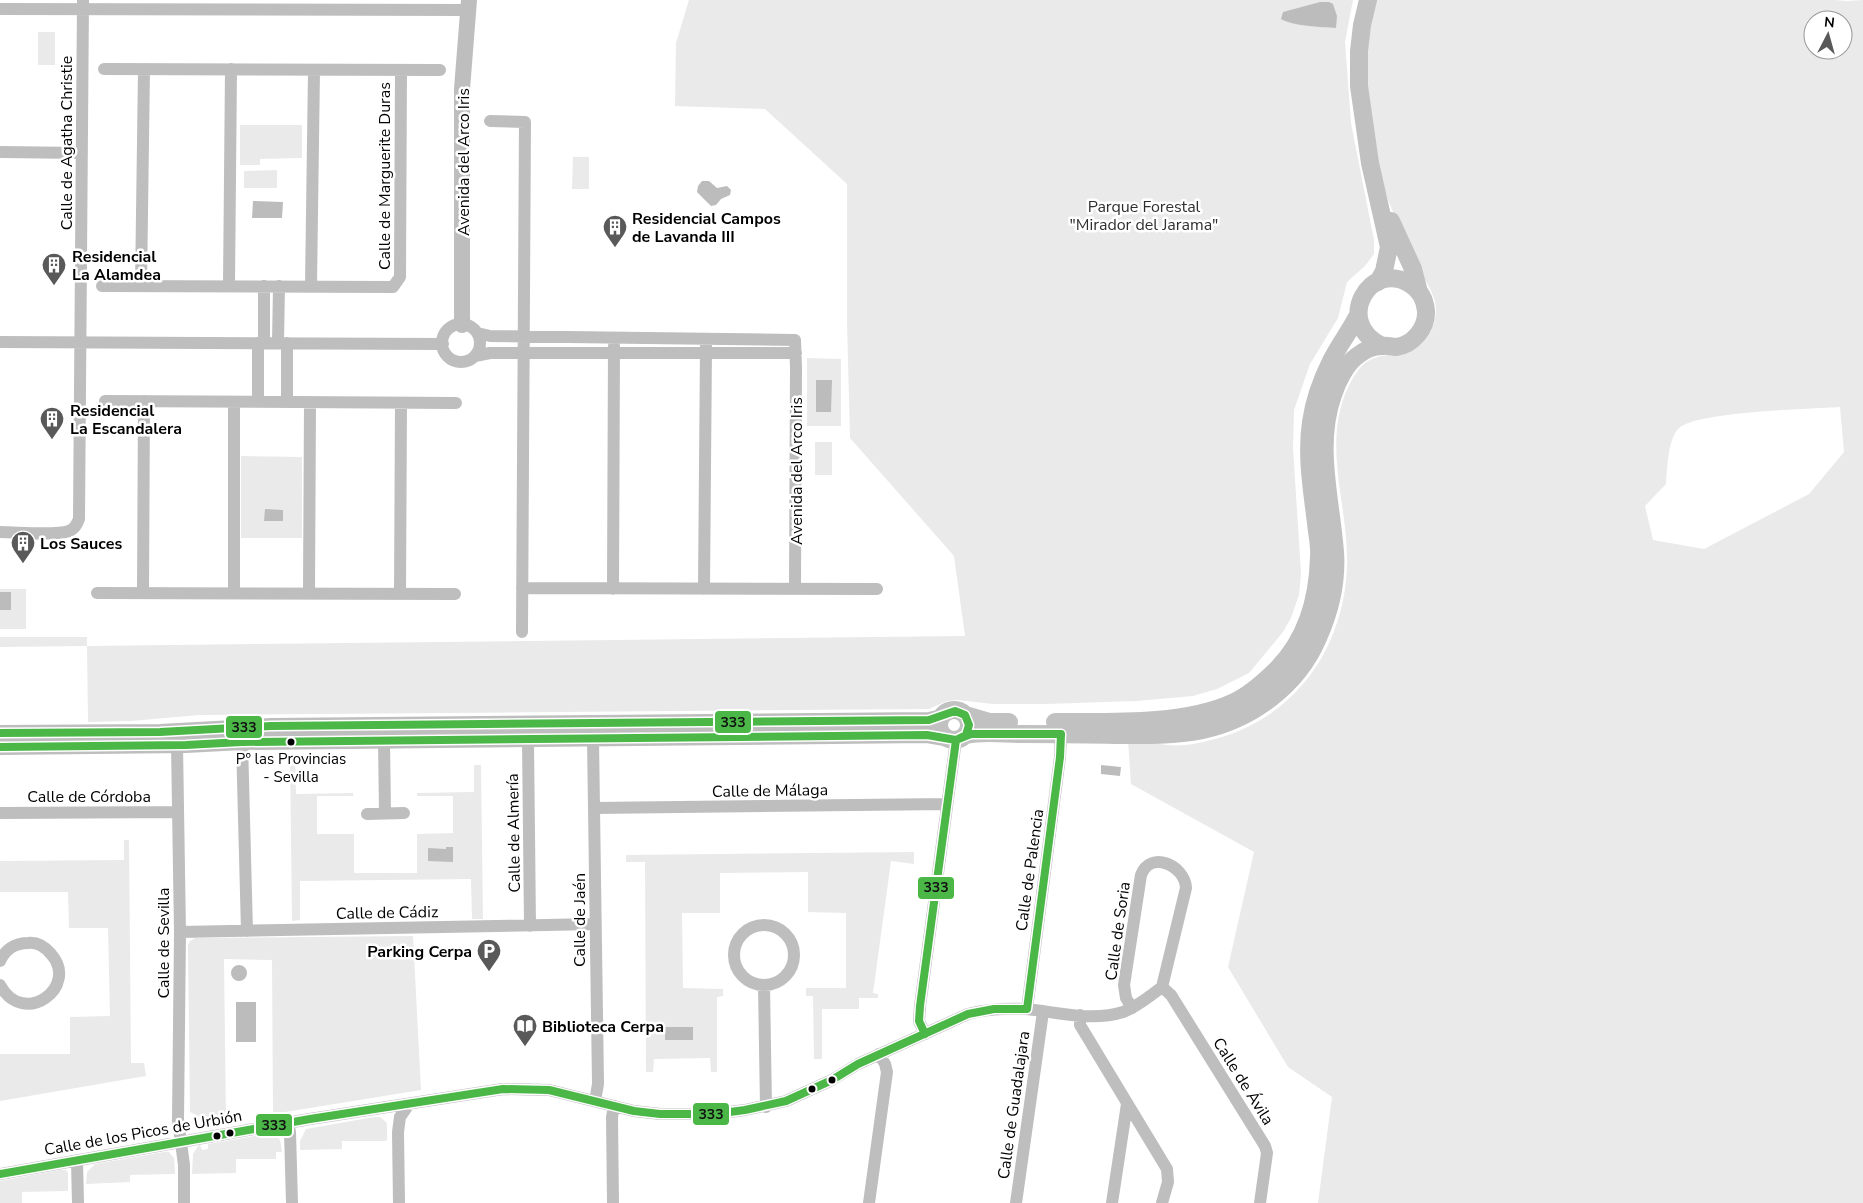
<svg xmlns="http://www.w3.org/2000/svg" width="1863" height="1203" viewBox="0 0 1863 1203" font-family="'Nunito Sans',sans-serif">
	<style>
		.green { fill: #eaeaea; fill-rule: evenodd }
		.water { fill: #bcbcbc }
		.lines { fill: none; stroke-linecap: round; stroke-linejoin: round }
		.minor { stroke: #bebebe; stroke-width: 12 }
		.tertiary { stroke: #bebebe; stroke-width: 16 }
		.secondary { stroke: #c1c1c1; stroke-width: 18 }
		.bus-1-casing { stroke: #fff; stroke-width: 11 }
		.bus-1 { stroke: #4ab747; stroke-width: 8 }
		.bus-dot { fill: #000; stroke: #fff; stroke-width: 2 }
		.labels { text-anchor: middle; stroke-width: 5; stroke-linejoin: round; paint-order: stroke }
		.bus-label { font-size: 15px; fill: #000; stroke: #fff }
		.street-label { font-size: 16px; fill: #000; stroke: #fff }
		.park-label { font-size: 16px; fill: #2f2f2f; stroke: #fff }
		.poi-label { font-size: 16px; font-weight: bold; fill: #000; stroke: #fff; text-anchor: start }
		.line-badge { stroke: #fff; stroke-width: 2 }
		.pale-badge-label { font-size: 14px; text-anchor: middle; font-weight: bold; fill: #111 }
	</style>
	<rect width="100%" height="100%" fill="#fff"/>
	<!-- green -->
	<path class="green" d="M689,0h664l-8,42 6,81 23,117v14l-9,12 -18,16 -9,36 -28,46 -16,46 -1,38 8,125 -2,22 -8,23 -8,14 -34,41 -32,16 -24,7 -57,5 -90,3h-53l-36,-4 -10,1 -18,8 -730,6 -68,6 -43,1 -1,-76 -87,1v-10h87v9l878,-10 -11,-80 -104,-118 -3,-116v-138l-82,-75 -90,-3 1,-63z
		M1376,0h458l13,1 16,-1v1203h-545l14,-106 -44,-30 -60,-100 26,-115 -123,-68 -3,-45c18,2 39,8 57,6 13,-1 25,-5 37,-8 77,-24 122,-92 125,-170 2,-56 -22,-113 -4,-167 4,-12 12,-29 22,-37 21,-15 46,-1 64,-28 5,-8 7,-17 7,-27 -1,-15 -13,-31 -20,-43 -4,-9 -7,-18 -11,-27 -6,-14 -14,-29 -19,-44 -9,-31 -13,-63 -17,-95 -3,-23 -6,-48 -1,-71 2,-10 5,-19 8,-28zM1813,20h30v30h-30zM1840,407l4,45 -35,42 -105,55 -51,-9 -8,-34 21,-22c1,-15 2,-44 12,-55 15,-18 135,-20 162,-22z
		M38,32h17v33h-17z
		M240,125h62v33l-42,1v6h-20z
		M573,157h16v32h-17z
		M277,170v18h-33v-17z
		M807,358l34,1v67h-34z
		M815,442h17v33h-17z
		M241,456l61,1v81h-61z
		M0,589h26v40h-26z
		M290,754h5l1,40 57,-1v3h-36v38h37v39h63v-39l36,-1v-37h-36v-3l57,-1v-27h7l2,154h-11l-1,-40 -171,2v39l-8,1z
		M124,840h5l2,223h13l2,13 -146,25v-47h70v-37l40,-1 -2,-88h-39l-1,-36h-68v-31l124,-1z
		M914,852v12l-23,-3 -18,132 5,1v4h-19v11h-37v50h-8l-1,-63h-7v-8h40v-75l-38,-1v-40l-88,1v40h-38l1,75 40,1v7l-6,1v75h-6l-1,-14 -56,1 -1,13h-7l-1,-210h-19v-7z
		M413,936l8,154 -148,24 -1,-154 -48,-1 2,163 -7,1v-3l-10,1 -19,-9 -2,-167 2,-4 5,-3z
		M374,1117h6l7,6v17l-2,1h-43v8l-42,1v-9l6,-12z
		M272,1133c9,3 9,10 10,19h-6v7h-40v14l-44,1 1,-20 5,-8 2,-1 2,5 6,-1v-5z
		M164,1152h5l5,6 1,16 -45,1v7l-44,2 1,-12 8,-8z
		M60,1170h6l2,3v18l-46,1v11h-22v-22z"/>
	<!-- water -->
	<path class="water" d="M1320,2h9l4,2 4,12 -1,12c-14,-1 -44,-2 -55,-9l2,-7z
		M702,181h7l8,7 10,-2 4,4 -1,5 -9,4 -5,6 -5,1 -14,-14 1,-6z
		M253,201l30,1 -1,16h-30z
		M816,380h16l-1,32h-15z
		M265,509l18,1v11h-19z
		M0,592h11v18h-11z
		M1101,765l20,2 -1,9 -19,-2z
		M446,847h7v15l-25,-1v-13l18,1z
		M231 973a8 8 0 1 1 16 0a8 8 0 1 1-16 0Z
		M236,1002h20v40h-20z
		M665,1027h28v13h-28z"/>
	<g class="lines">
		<!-- minor -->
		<path class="minor" d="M0,9l467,1
			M104,69l336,1
			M490,121l35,1 -3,510
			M0,152l82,1
			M229,285l2,-216
			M102,286l291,1 7,-10 1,-207
			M141,286l3,-217
			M311,286l3,-216
			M442 343a19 19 0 1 1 38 0a19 19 0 1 1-38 0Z
			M477,333l13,3 305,4 1,28 -1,221
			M0,342l443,2
			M264,343v-57
			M278,343l1,-57
			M475,356l15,-3h306
			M105,401l351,2
			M258,402v-59
			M287,402v-59
			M0,532c18,0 54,4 69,-1 6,-2 8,-7 10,-12l4,-519
			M522,588l355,1
			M613,589l1,-243
			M704,589l2,-243
			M97,593l358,1
			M143,593l1,-192
			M234,593v-191
			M309,593l1,-191
			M400,594l1,-191
			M593,739l5,345 -3,17
			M384,740l1,73
			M528,740l2,186
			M242,742l5,189
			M177,745l3,187 -2,188 6,45v38
			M594,808l353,-4
			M0,813l178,-1
			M367,814l37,-1
			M734 955a30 30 0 1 1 60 0a30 30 0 1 1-60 0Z
			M180,932l415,-8
			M0,961c5,-11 15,-18 28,-18 9,-1 17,4 23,11 29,32 -27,75 -51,31
			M764,985l2,122
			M1162,987l9,8 94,151 2,7 -7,50
			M1132,1008l-6,-10 -2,-13 17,-110c9,-25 44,-10 45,13l-24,99
			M1027,1009l33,-252 1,-23
			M1080,1015v10l87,144 1,13 -6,21
			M925,1034l-6,-13 1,-15 36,-266
			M288,1123l2,9 2,71
			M77,1161l1,42
			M0,1174l310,-55 193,-30 46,1 85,21 26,3h55l30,-4 41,-9 46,-21 26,-16 110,-50c19,-5 38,-6 58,-5 31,3 66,13 97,3 14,-5 27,-16 39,-25
			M399,1203l-1,-71 2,-15 9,-13
			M613,1203l-1,-86 2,-11
			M869,1203l18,-131 -2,-8 -6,-10
			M1016,1203l27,-191
			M1112,1203l15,-99"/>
		<!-- tertiary -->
		<path class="tertiary" d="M462,325v-236l7,-89
			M0,733l160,-1 111,-6 658,-6 13,-3
			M0,747l186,-2 56,-3 685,-7 18,3"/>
		<!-- secondary -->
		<path class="secondary" d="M1368,0l-6,25 -3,26v35l11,77 19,84 -5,24 -6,11
			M1391,221l22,48 6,23
			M939 725a15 15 0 1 1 30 0a15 15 0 1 1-30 0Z
			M965,715l24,7h20
			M1055,722c53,0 131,3 179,-20 17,-8 31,-21 44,-34 29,-30 40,-70 41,-111 1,-11 -2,-23 -3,-34 -4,-33 -10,-68 -5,-101 3,-21 11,-43 20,-61 8,-16 19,-30 27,-46
			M966,735c17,-4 38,-1 56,-1 31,0 62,0 93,1 29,0 59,1 88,-5 50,-11 95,-45 115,-92 12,-27 19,-58 17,-86 -4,-52 -20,-107 -2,-157 4,-13 13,-31 24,-39 7,-6 17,-10 25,-10 5,-1 10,1 14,1 17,-2 31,-19 30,-36 -1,-11 -6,-21 -16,-27 -40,-25 -77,38 -28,62"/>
		<defs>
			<path id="bus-1" d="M0,733l160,-1 111,-6 658,-6 26,-9 10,4 4,10 -3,10 -10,5 -29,-5 -685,7 -56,3 -186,2
				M925,1034l-6,-13 1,-15 36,-266
				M0,1174l310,-55 193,-30 46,1 85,21 26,3h55l30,-4 41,-9 46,-21 26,-16 110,-50 26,-5h33l33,-252 1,-23h-90l-15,6"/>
		</defs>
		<!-- bus-1 casing -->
		<use href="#bus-1" class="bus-1-casing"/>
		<!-- bus-1 -->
		<use href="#bus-1" class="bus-1"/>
	</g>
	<!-- icons -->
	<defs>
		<symbol id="building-pin" viewBox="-11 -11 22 30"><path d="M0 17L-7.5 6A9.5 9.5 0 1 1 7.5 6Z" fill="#595959" stroke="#fff"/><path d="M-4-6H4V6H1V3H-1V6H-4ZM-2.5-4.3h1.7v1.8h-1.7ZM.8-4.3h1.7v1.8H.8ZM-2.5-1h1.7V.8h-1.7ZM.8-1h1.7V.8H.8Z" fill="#fff"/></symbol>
		<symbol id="parking-pin" viewBox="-11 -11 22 30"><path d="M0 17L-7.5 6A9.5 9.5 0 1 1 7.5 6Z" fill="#595959" stroke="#fff"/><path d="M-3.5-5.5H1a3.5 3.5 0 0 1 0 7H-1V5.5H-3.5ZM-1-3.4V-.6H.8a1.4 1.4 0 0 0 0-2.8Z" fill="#fff"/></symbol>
		<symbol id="library-pin" viewBox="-11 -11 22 30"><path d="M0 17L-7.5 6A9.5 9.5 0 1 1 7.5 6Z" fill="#595959" stroke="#fff"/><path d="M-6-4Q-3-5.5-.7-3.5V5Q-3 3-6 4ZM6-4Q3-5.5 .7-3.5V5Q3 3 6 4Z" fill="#fff"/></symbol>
	</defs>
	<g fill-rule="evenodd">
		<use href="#building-pin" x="601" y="213" width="28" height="38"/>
		<use href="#building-pin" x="40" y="251" width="28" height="38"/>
		<use href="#building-pin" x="38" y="405" width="28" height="38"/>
		<use href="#building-pin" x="9" y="529" width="28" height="38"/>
		<use href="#parking-pin" x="475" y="937" width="28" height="38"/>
		<use href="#library-pin" x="511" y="1012" width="28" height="38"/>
	</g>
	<!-- markers -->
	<g class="bus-dot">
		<circle cx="291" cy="742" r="4.5"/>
		<circle cx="832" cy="1080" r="4.5"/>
		<circle cx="812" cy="1089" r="4.5"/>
		<circle cx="230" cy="1133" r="4.5"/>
		<circle cx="217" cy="1136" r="4.5"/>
	</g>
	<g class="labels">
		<!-- bus labels -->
		<g class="bus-label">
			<text x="291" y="764">Pº las Provincias<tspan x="291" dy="18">- Sevilla</tspan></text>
		</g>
		<!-- street labels -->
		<g class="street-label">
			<text transform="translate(66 143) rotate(-90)" y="6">Calle de Agatha Christie</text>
			<text transform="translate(463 162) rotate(-90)" y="6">Avenida del Arco Iris</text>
			<text transform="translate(384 176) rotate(-90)" y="6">Calle de Marguerite Duras</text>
			<text transform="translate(796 471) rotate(-90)" y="6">Avenida del Arco Iris</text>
			<text transform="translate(770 790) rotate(-1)" y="6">Calle de Málaga</text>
			<text x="89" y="802">Calle de Córdoba</text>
			<text transform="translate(513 833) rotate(-91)" y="6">Calle de Almería</text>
			<text transform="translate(1029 870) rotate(-82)" y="6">Calle de Palencia</text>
			<text transform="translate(387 912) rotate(-1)" y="6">Calle de Cádiz</text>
			<text transform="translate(579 920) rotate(-90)" y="6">Calle de Jaén</text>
			<text transform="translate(1117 931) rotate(-82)" y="6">Calle de Soria</text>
			<text transform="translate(163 943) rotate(-90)" y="6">Calle de Sevilla</text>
			<text transform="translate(1244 1081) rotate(58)" y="6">Calle de Ávila</text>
			<text transform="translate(1013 1105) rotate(-82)" y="6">Calle de Guadalajara</text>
			<text transform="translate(143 1132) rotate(-10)" y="6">Calle de los Picos de Urbión</text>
		</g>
		<!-- park labels -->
		<g class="park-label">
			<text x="1144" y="212">Parque Forestal<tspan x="1144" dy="18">"Mirador del Jarama"</tspan></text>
		</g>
		<!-- poi labels -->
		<g class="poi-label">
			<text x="632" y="224">Residencial Campos<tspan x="632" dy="18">de Lavanda III</tspan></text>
			<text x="72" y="262">Residencial<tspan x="72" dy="18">La Alamdea</tspan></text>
			<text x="70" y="416">Residencial<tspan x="70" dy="18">La Escandalera</tspan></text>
			<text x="40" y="549">Los Sauces</text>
			<text x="472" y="957" text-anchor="end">Parking Cerpa</text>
			<text x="542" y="1032">Biblioteca Cerpa</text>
		</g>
	</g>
	<g class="line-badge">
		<rect x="714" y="710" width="38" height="24" rx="5" fill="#4ab747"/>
		<rect x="225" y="715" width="38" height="24" rx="5" fill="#4ab747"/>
		<rect x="917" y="876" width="38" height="24" rx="5" fill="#4ab747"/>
		<rect x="692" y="1102" width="38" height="24" rx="5" fill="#4ab747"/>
		<rect x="255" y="1113" width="38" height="24" rx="5" fill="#4ab747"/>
	</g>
	<g class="pale-badge-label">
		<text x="733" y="727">333</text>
		<text x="244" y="732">333</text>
		<text x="936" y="892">333</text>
		<text x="711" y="1119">333</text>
		<text x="274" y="1130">333</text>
	</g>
	<!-- north arrow -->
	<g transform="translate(1828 35) rotate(6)"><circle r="24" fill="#ffffff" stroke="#999999"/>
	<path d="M0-4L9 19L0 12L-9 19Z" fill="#595959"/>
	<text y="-8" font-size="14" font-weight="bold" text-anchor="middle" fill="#000000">N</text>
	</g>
</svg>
